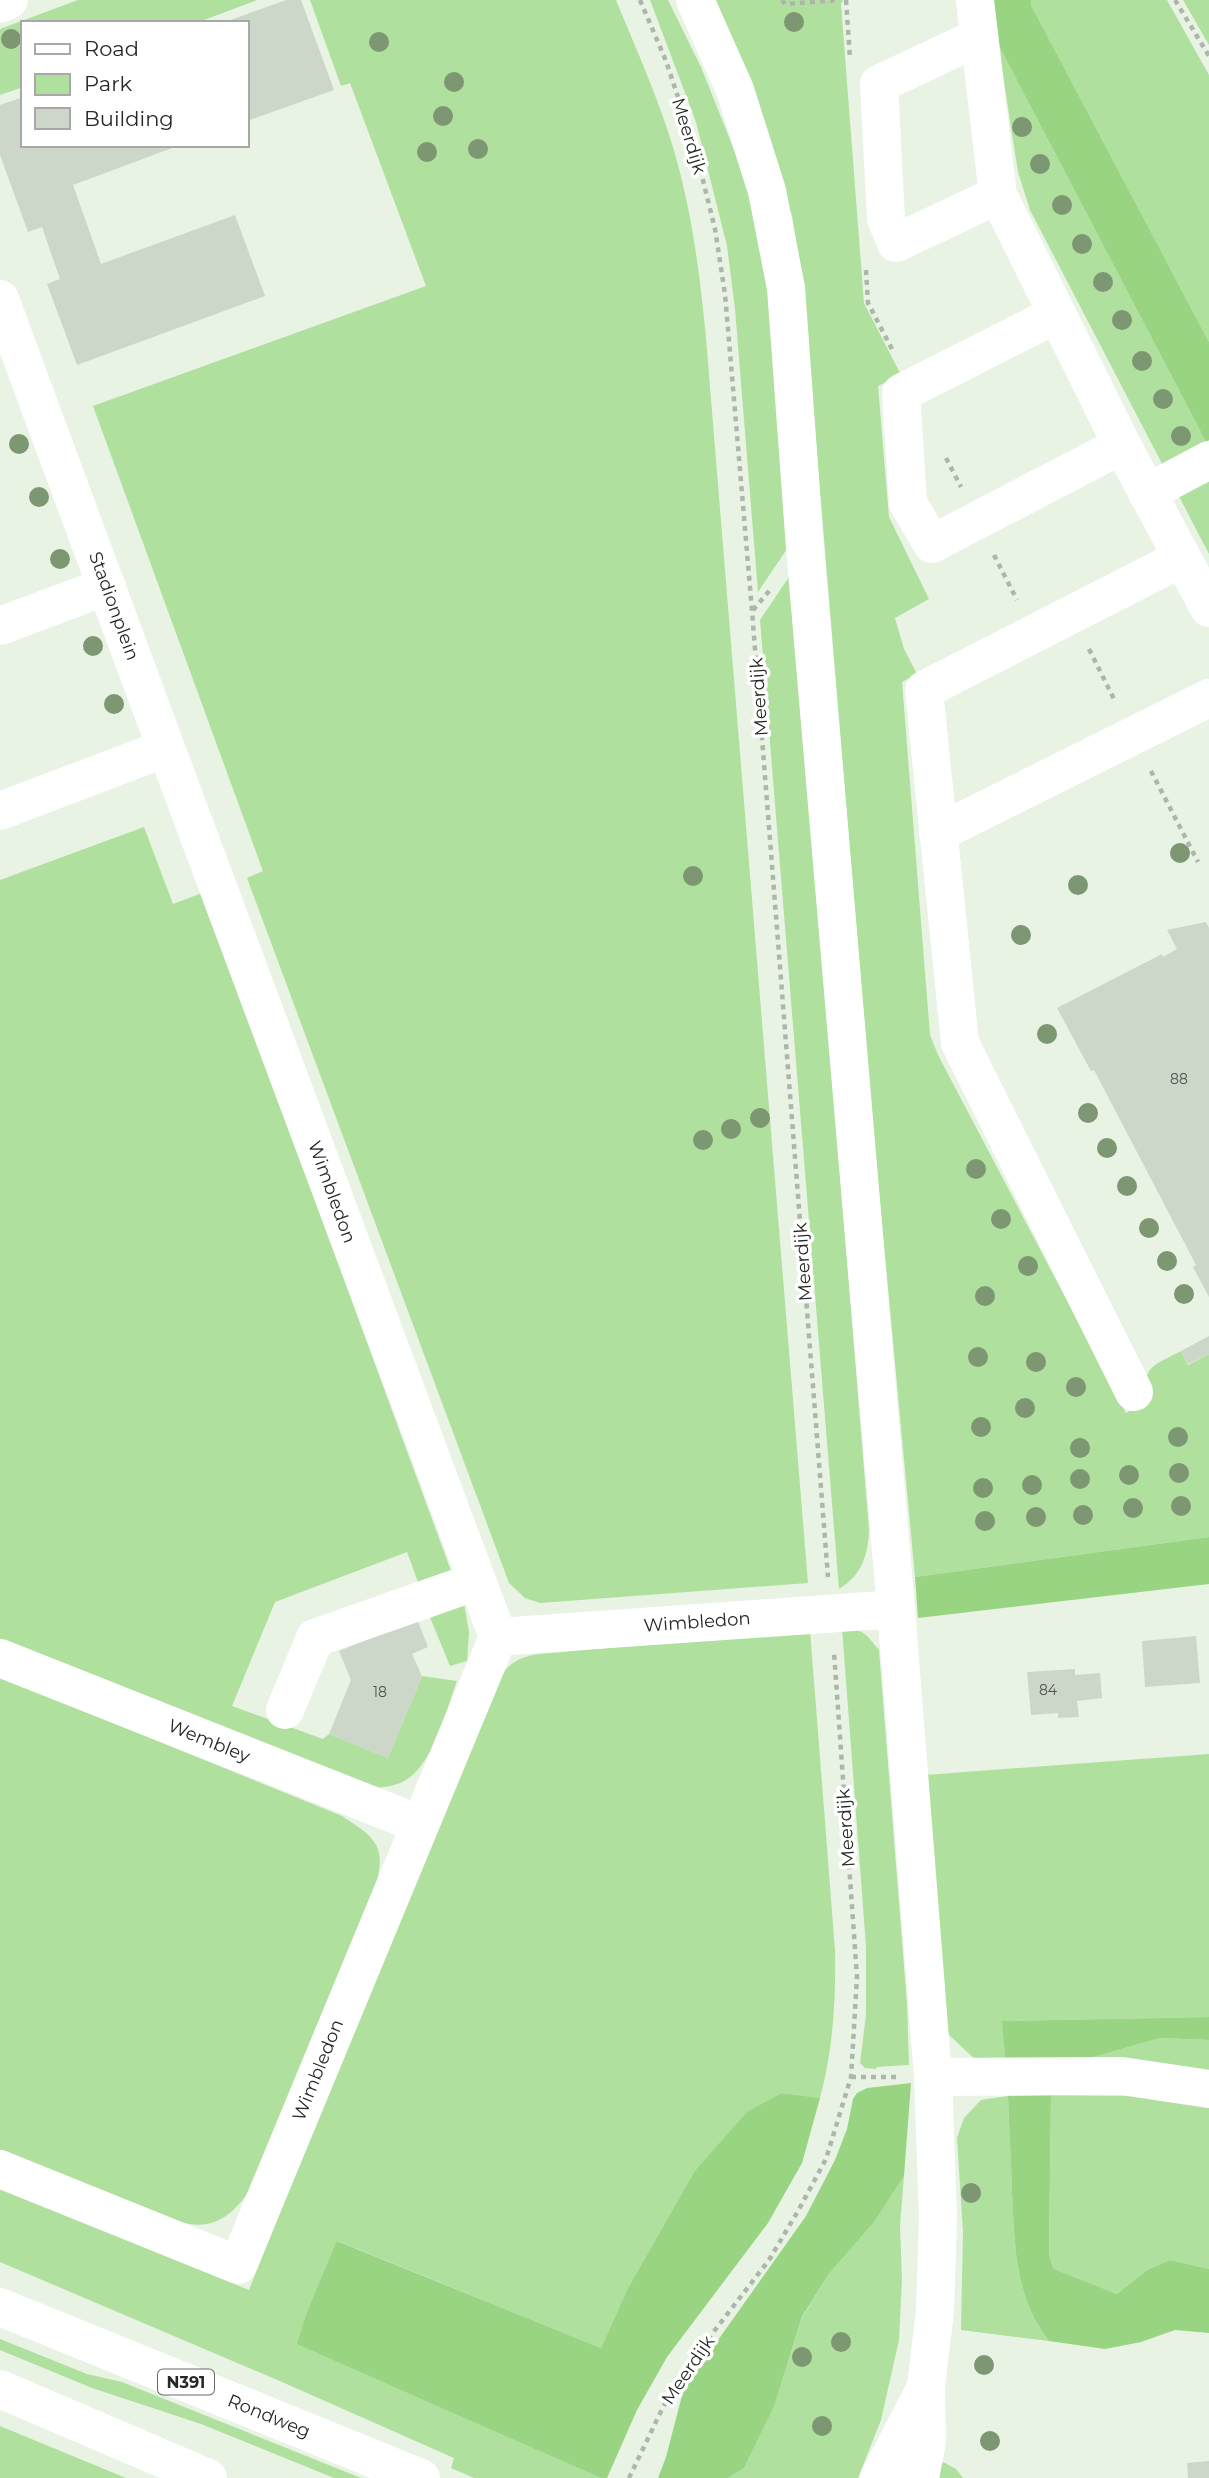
<svg xmlns="http://www.w3.org/2000/svg" width="1209" height="2478" viewBox="0 0 1209 2478" font-family="Montserrat,sans-serif">
	<style>
		.green { fill: #afe09e }
		.forest { fill: #98d482 }
		.building { fill: #cdd7c9 }
		.lines { fill: none; stroke-linecap: round; stroke-linejoin: round }
		.path { stroke: #adb6aa; stroke-width: 4.5; stroke-dasharray: 5 5; stroke-linecap: butt }
		.minor { stroke: #fff; stroke-width: 38 }
		.major { stroke: #fff; stroke-width: 38 }
		.tree { fill: #7c9772 }
		.labels { text-anchor: middle; stroke-width: 7; stroke-linejoin: round; paint-order: stroke }
		.number-label { font-size: 14px; fill: #4f544d }
		.shield { fill: #fff; stroke: #666966; stroke-width: 2 }
		.shield-label { font-size: 16px; font-weight: bold; fill: #252924 }
		.street-label { font-size: 18px; fill: #252924; stroke: #fff }
	</style>
	<rect width="100%" height="100%" fill="#e8f3e4"/>
	<!-- green -->
	<path class="green" d="M78,0h179l-61,23h-173v64l-23,8v-66z
		M310,0h306c25,61 53,121 67,185 12,51 18,101 23,153l102,1245 -268,20 -15,-5 -16,-15 -262,-705 16,-7 -170,-465 333,-120 -76,-203 -9,3z
		M650,0h18l33,67 40,100 14,52 16,84 18,243 -31,46 -23,-283 -8,-63 -31,-124z
		M712,0h131l-2,4 23,299 37,72 -23,11 11,131 40,82 -34,19 9,31 13,25 -15,8 28,353 8,20 188,358 26,-14c-16,-31 5,-35 29,-48l7,14 21,-11v183l-294,40 -41,-439 -72,-863 -10,-59 -22,-73z
		M1031,0h136l42,75v267l-178,-337z
		M1183,0h26v45z
		M998,44l208,398 3,-1v113l-179,-344 -12,-38z
		M791,574l78,956c-1,25 -7,45 -30,59l-79,-969z
		M144,827l29,77 29,-11 249,678 -33,11 -11,-30 -132,50 -43,104 91,33 6,-5 59,24 34,-82 35,5c-12,31 -25,95 -63,104 -6,2 -14,2 -21,3l-373,-148v-760z
		M464,1603l5,29 -2,29 -17,5 -21,-51z
		M842,1628c23,2 23,5 37,22l28,354 2,61 -32,2 -1,2 -11,-1 -5,-5 6,-48v-69z
		M810,1630l25,320c1,51 -2,99 -15,148l-38,-5 -88,79 -66,116 -27,60 -263,-107 -32,73 -8,29 303,135h-127l-23,-10 3,-10 -172,-76 -282,-120v-74l249,102 236,-587c16,-28 21,-45 55,-49z
		M0,1677l342,139c39,25 44,32 32,77l-124,297c-19,27 -38,42 -73,31l-177,-71z
		M1209,1754v263l-206,4 3,44 -28,-3 -29,-27 -4,-15 -20,-245z
		M1160,2038l49,2v33l-133,-11z
		M1051,2095l97,1 61,9v164l-39,-9 -23,10 -30,24 -64,-24 -4,-16z
		M1008,2096c1,32 3,64 4,97 3,55 2,102 37,148l-88,-11 2,-98 -6,-94 7,-20 17,-18z
		M904,2176l-4,49 2,54 -3,61 -18,80 -23,58h-130l16,-10 30,-61 28,-89 26,-43 47,-54z
		M0,2339l87,35 35,8 239,96h-27l-133,-54 -109,-36 -92,-38z
		M0,2426l126,52h-126z
		M943,2462l13,7 7,9h-28z"/>
	<!-- forest -->
	<path class="forest" d="M993,0h38v5l178,337v98l-3,2 -208,-398z
		M1209,1537v47l-291,34 -3,-41z
		M1209,2017v23l-49,-2 -84,24 -70,3 -4,-44z
		M911,2083l-7,93 -29,45 -47,54 -26,42 -28,90 -30,61 -16,10h-70l8,-21 18,-69 122,-172 29,-56 12,-31 6,-30 4,-6 10,-5z
		M782,2093l38,5 -18,65 -34,60 -101,134 -30,53 -30,68h-6l-304,-134 9,-30 31,-73 264,107 27,-60 66,-116 53,-60z
		M1051,2095l-2,159 4,15 64,25 30,-24 23,-10 39,9v64l-34,-3 -34,12 -36,7 -56,-8c-35,-46 -34,-94 -37,-148 -1,-33 -3,-65 -4,-97z"/>
	<!-- building -->
	<path class="building" d="M286,0h15l33,90 -87,31v-98l-22,-1z
		M23,97v48h157l-107,40 28,79 134,-49 30,81 -188,69 -30,-81 13,-5 -18,-52 -14,5 -28,-77v-50z
		M1206,922l3,6v369l-16,-30 3,-2 -102,-195 -3,1 -34,-63 105,-54 1,3 14,-8 -10,-19z
		M1209,1336v18l-21,10 -7,-13z
		M417,1619l11,28 -16,7 10,22 -34,82 -59,-24 22,-54 -12,-29z
		M1196,1636l4,47 -55,4 -3,-46z
		M1075,1669v6l25,-2 2,25 -25,3 2,16 -21,1v-5l-27,2 -4,-43z
		M1209,2461v17h-21l-1,-15z"/>
	<g class="lines">
		<!-- path -->
		<path class="path" d="M640,0l26,61 29,87 20,81 10,65 27,317 76,966
			M782,0l3,4 55,-4
			M846,0l4,58
			M1175,0l34,56
			M866,270l2,33 26,50
			M946,458l15,29
			M994,555l23,45
			M753,610l17,-20
			M1089,649l26,52
			M1151,771l47,91
			M851,2077h45
			M629,2478l34,-71 32,-51 74,-96 29,-49 28,-52 25,-82 6,-100 -23,-325"/>
		<!-- minor -->
		<path class="minor" d="M695,0l40,90 32,101 19,97 19,260 91,1061 37,468 5,141 -3,93 -9,75 1,55 -7,37
			M975,0l23,195 124,250 87,163
			M0,4l9,-4
			M979,37l-100,47 7,135 10,24 102,-48
			M0,299l166,449 -166,63
			M1057,314l-156,79 7,110 24,41 190,-99
			M1147,493l62,-33
			M0,626l107,-40
			M166,748l332,889 398,-28
			M938,833l271,-135
			M1134,1392l-174,-349 -36,-353 258,-132
			M0,1658l419,166
			M285,1710l30,-72 162,-57
			M933,2077l189,-1 87,13
			M0,2169l238,96 260,-628
			M879,2478l45,-87"/>
		<!-- major -->
		<path class="major" d="M0,2307l421,171
			M0,2389l208,89"/>
	</g>
	<!-- trees -->
	<g class="tree">
		<circle cx="794" cy="22" r="10"/>
		<circle cx="11" cy="39" r="10"/>
		<circle cx="379" cy="42" r="10"/>
		<circle cx="454" cy="82" r="10"/>
		<circle cx="443" cy="116" r="10"/>
		<circle cx="1022" cy="127" r="10"/>
		<circle cx="478" cy="149" r="10"/>
		<circle cx="427" cy="152" r="10"/>
		<circle cx="1040" cy="164" r="10"/>
		<circle cx="1062" cy="205" r="10"/>
		<circle cx="1082" cy="244" r="10"/>
		<circle cx="1103" cy="282" r="10"/>
		<circle cx="1122" cy="320" r="10"/>
		<circle cx="1142" cy="361" r="10"/>
		<circle cx="1163" cy="399" r="10"/>
		<circle cx="1181" cy="436" r="10"/>
		<circle cx="19" cy="444" r="10"/>
		<circle cx="39" cy="497" r="10"/>
		<circle cx="60" cy="559" r="10"/>
		<circle cx="93" cy="646" r="10"/>
		<circle cx="114" cy="704" r="10"/>
		<circle cx="1180" cy="853" r="10"/>
		<circle cx="693" cy="876" r="10"/>
		<circle cx="1078" cy="885" r="10"/>
		<circle cx="1021" cy="935" r="10"/>
		<circle cx="1047" cy="1034" r="10"/>
		<circle cx="1088" cy="1113" r="10"/>
		<circle cx="760" cy="1118" r="10"/>
		<circle cx="731" cy="1129" r="10"/>
		<circle cx="703" cy="1140" r="10"/>
		<circle cx="1107" cy="1148" r="10"/>
		<circle cx="976" cy="1169" r="10"/>
		<circle cx="1127" cy="1186" r="10"/>
		<circle cx="1001" cy="1219" r="10"/>
		<circle cx="1149" cy="1228" r="10"/>
		<circle cx="1167" cy="1261" r="10"/>
		<circle cx="1028" cy="1266" r="10"/>
		<circle cx="1184" cy="1294" r="10"/>
		<circle cx="985" cy="1296" r="10"/>
		<circle cx="978" cy="1357" r="10"/>
		<circle cx="1036" cy="1362" r="10"/>
		<circle cx="1076" cy="1387" r="10"/>
		<circle cx="1025" cy="1408" r="10"/>
		<circle cx="981" cy="1427" r="10"/>
		<circle cx="1178" cy="1437" r="10"/>
		<circle cx="1080" cy="1448" r="10"/>
		<circle cx="1179" cy="1473" r="10"/>
		<circle cx="1129" cy="1475" r="10"/>
		<circle cx="1080" cy="1479" r="10"/>
		<circle cx="1032" cy="1485" r="10"/>
		<circle cx="983" cy="1488" r="10"/>
		<circle cx="1181" cy="1506" r="10"/>
		<circle cx="1133" cy="1508" r="10"/>
		<circle cx="1083" cy="1515" r="10"/>
		<circle cx="1036" cy="1517" r="10"/>
		<circle cx="985" cy="1521" r="10"/>
		<circle cx="971" cy="2193" r="10"/>
		<circle cx="841" cy="2342" r="10"/>
		<circle cx="802" cy="2357" r="10"/>
		<circle cx="984" cy="2365" r="10"/>
		<circle cx="822" cy="2426" r="10"/>
		<circle cx="990" cy="2441" r="10"/>
	</g>
	<g class="labels">
		<!-- number labels -->
		<g class="number-label">
			<text x="1179" y="1084">88</text>
			<text x="1048" y="1695">84</text>
			<text x="380" y="1697">18</text>
		</g>
		<!-- shield labels -->
		<rect class="shield" x="158" y="2369.5" width="56" height="25" rx="5"/>
		<g class="shield-label">
			<text x="186" y="2388">N391</text>
		</g>
		<!-- street labels -->
		<g class="street-label">
			<text transform="translate(689 136) rotate(73)" y="6">Meerdijk</text>
			<text transform="translate(114 606) rotate(70)" y="6">Stadionplein</text>
			<text transform="translate(759 697) rotate(-94)" y="6">Meerdijk</text>
			<text transform="translate(332 1192) rotate(70)" y="6">Wimbledon</text>
			<text transform="translate(803 1262) rotate(-94)" y="6">Meerdijk</text>
			<text transform="translate(697 1622) rotate(-4)" y="6">Wimbledon</text>
			<text transform="translate(209 1741) rotate(22)" y="6">Wembley</text>
			<text transform="translate(846 1828) rotate(-94)" y="6">Meerdijk</text>
			<text transform="translate(318 2070) rotate(-68)" y="6">Wimbledon</text>
			<text transform="translate(688 2370) rotate(-56)" y="6">Meerdijk</text>
			<text transform="translate(269 2416) rotate(22)" y="6">Rondweg</text>
		</g>
	</g>
	<!-- legend -->
	<rect x="21" y="21" width="228" height="126" fill="#ffffff" stroke="#a8a9a7" stroke-width="2"/>
	<rect x="35" y="44" width="35" height="10" fill="#ffffff" stroke="#a8a9a7" stroke-width="2"/>
	<text x="84" y="56" font-size="21" fill="#252924">Road</text>
	<rect x="35" y="74" width="35" height="21" fill="#afe09e" stroke="#a8a9a7" stroke-width="2"/>
	<text x="84" y="91" font-size="21" fill="#252924">Park</text>
	<rect x="35" y="108" width="35" height="21" fill="#cdd7c9" stroke="#a8a9a7" stroke-width="2"/>
	<text x="84" y="126" font-size="21" fill="#252924">Building</text>
</svg>
